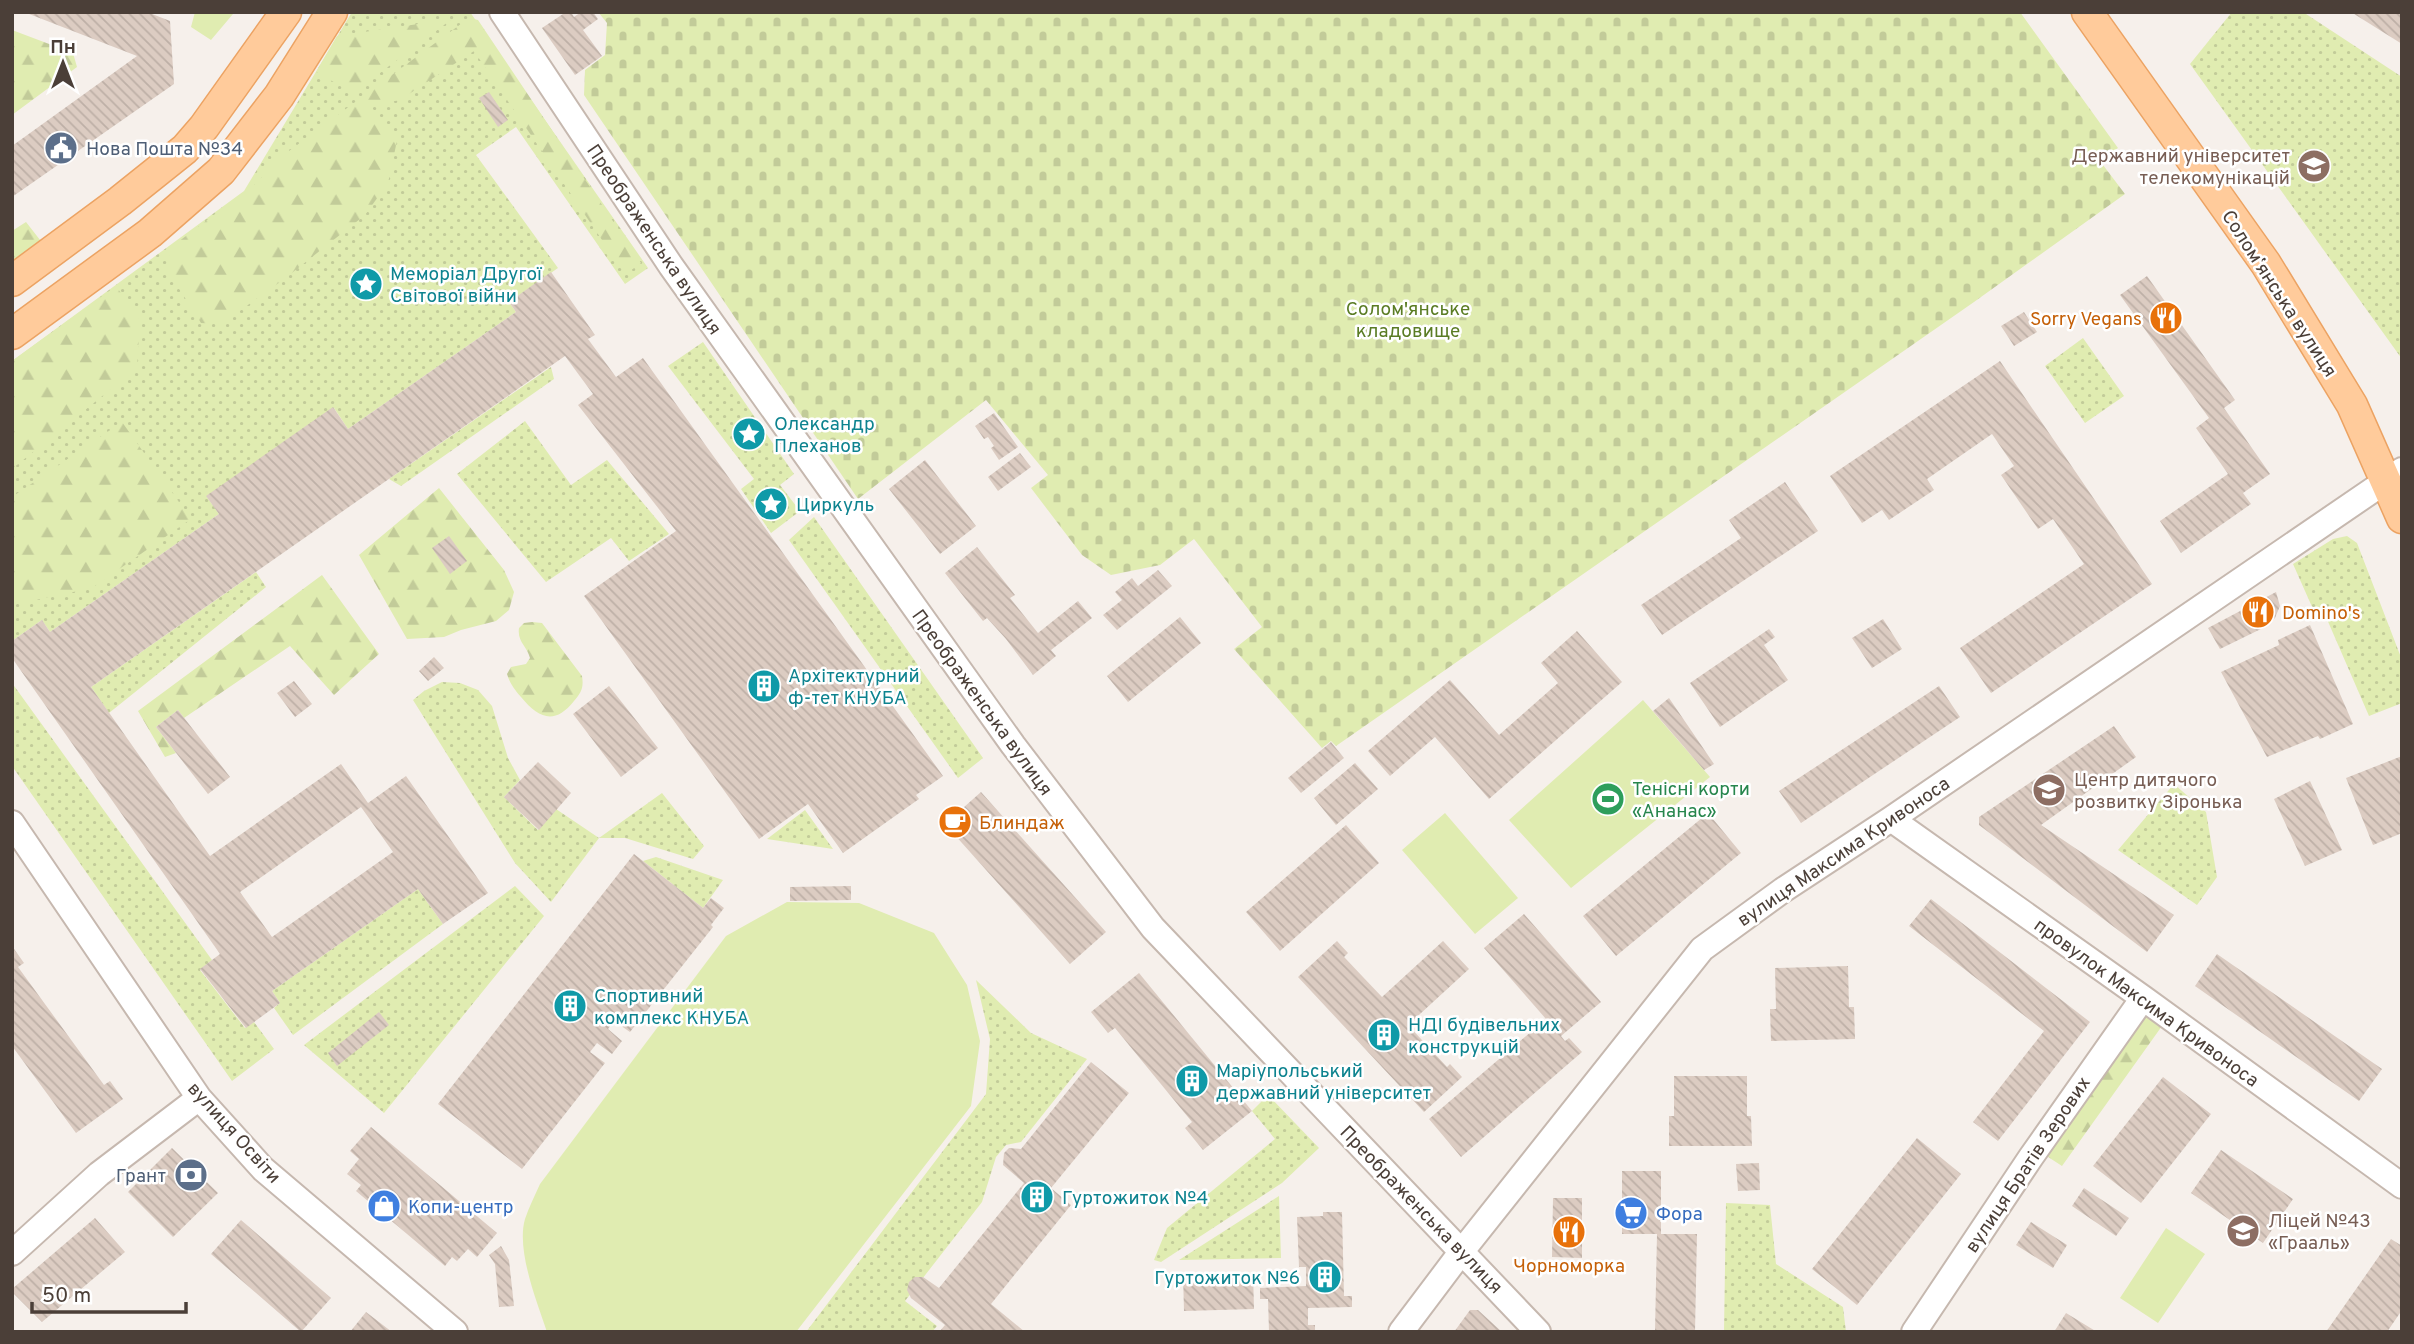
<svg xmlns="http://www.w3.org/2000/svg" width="2414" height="1344" viewBox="0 0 2414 1344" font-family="Overpass,sans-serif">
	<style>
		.grass { fill: url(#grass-dots) }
		.forest { fill: url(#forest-firs) }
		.cemetery { fill: url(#cemetery-stones) }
		.garden { fill: #e0ecb1 }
		.building { fill: url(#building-back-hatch); fill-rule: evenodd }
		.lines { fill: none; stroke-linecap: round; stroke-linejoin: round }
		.minor-casing { stroke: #c6b8af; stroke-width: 28 }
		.major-casing { stroke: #eca363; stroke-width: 33 }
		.minor { stroke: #fff; stroke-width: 24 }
		.major { stroke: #ffcb9b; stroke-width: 30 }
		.labels { text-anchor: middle; stroke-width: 5; stroke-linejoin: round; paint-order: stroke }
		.service-label { font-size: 19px; fill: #4e5e75; stroke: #fff; text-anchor: start }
		.education-label { font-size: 19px; fill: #785e54; stroke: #fff; text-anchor: start }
		.street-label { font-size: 19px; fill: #4b3f38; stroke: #fff }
		.culture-label { font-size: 19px; fill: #0d838f; stroke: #fff; text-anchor: start }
		.park-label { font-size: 19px; fill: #5a7c24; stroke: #fff }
		.food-label { font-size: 19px; fill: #c56008; stroke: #fff; text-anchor: start }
		.leisure-label { font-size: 19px; fill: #27864d; stroke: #fff; text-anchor: start }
		.shop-label { font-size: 19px; fill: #366cbe; stroke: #fff; text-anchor: start }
	</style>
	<defs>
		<pattern id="grass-dots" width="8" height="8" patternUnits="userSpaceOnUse" patternTransform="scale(1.75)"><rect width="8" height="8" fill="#e0ecb1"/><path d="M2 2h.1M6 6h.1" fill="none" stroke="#c2cb99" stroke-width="1.8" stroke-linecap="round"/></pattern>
		<pattern id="forest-firs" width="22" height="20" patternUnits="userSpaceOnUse" patternTransform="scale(1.75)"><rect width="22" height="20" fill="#e0ecb1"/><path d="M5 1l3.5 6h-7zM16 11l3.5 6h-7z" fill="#c2cb99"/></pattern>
		<pattern id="cemetery-stones" width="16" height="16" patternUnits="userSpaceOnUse" patternTransform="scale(1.75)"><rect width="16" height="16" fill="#e0ecb1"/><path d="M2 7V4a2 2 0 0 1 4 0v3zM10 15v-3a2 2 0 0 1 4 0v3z" fill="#c2cb99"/></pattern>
		<pattern id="building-back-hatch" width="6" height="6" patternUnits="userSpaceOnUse" patternTransform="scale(1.75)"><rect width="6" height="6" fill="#dcccc2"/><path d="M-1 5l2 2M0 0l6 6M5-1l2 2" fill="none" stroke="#beb0a7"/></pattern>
	</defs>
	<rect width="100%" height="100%" fill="#f6f0eb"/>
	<!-- grass -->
	<path class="grass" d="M352,12h118l178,256 -23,16 -109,-157 -40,28 82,113 -49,34 7,10 -168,117 -14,-21 -127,89 12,17 -169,118 -8,-12 -30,21v-280l232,-170z
		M2232,12h71l99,65v282l-212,-295z
		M2083,338l41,58 -39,27 -40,-57z
		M703,342l91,132 -14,11 20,26 -29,22 -30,-44 13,-10 -86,-113z
		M551,367l3,12 -153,107 -12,-7z
		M525,421l46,64 36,-25 62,74 -40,27 -18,-23 -65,44 -89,-108z
		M814,517l169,241 -25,20 -169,-238z
		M2347,536l10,7 45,117v43l-33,13 -43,-99 -13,-8 -20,-45 40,-25z
		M256,572l10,15 -157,126 -18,-26z
		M442,682l18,1 18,7 14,16 16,52 12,22 -16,17 34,33 18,-21 43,29 63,-45 42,53 -11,13 -68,-21h-26l-48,64 -36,-39 -102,-163 11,-9z
		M12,683l200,277 -12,10 45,58 9,-6 20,27 -42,32 -220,-315z
		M2174,784l32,28 11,65 -20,28 -79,-55z
		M805,810l28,39 -66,-10z
		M656,857l67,23 -20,28 -60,-47z
		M515,886l29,30 -160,197 -80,-68z
		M418,889l25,35 -150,111 -19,-27 6,-5 -8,-12z
		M976,980l55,53 56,26 -66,83 -15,3 -10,12 -14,45 -77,99 32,25 -5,6h-126l180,-238 4,-55z
		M1268,1095l51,53 -37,35 -121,79 -7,-2 13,-32 108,-89 -23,-28z
		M1279,1196l2,62 -102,2z
		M1726,1203l44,2 6,59 67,43 3,25h-122z"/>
	<!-- forest -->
	<path class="forest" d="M469,18l9,2 163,243 -11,8 -9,-3 -147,-217 -74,49 -30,6 28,30 -10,47 -23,32 -82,65 -62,44 -20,-1 -32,-50 1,-25 89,-67 11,-16z
		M452,19l-99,74 -37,-21 21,-36z
		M12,30l61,23 4,14 -65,48z
		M26,222l18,23 -32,23v-37z
		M116,286l24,34 -3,48 -125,101v-108z
		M122,422l69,97 -99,69 -80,17v-108z
		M439,488l65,82 10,22 -5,18 -13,11 -35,9 -17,7 -37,2 -48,-84z
		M322,575l57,79 -45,41 -44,-49 -106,72 -6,-8 -22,17 20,26 -11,4 -27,-46z
		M532,622l10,1 40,53c2,12 -1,17 -8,25 -19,24 -35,18 -53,-4 -6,-7 -11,-13 -14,-23l4,-7 15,-3 4,-6c-3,-12 -13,-16 -11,-30l5,-5z
		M2142,1012l20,14 -100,140 -20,-13z"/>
	<!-- cemetery -->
	<path class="cemetery" d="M598,12h1422l98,136 -18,13 25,33 -151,108 -638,444 -5,-5 -9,7 -88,-99 28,-22 -68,-88 -34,26 -49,10 -29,-20 -51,-67 17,-13 -62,-75 -128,99 -274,-404 1,-25 20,-15 2,-32z"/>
	<!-- garden -->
	<path class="garden" d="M195,12h33l5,2 -22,26 -20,-13z
		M1643,700l67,77 -139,111 -62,-68z
		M1445,813l73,85 -43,36 -73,-84z
		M787,902l72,1 75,30 33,52 13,56 -9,65 -175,226h-249c-10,-30 -31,-82 -22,-113 4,-12 10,-24 15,-35l186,-248z
		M2166,1228l39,26 -47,69 -38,-25z"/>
	<!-- building -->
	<path class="building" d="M24,12h123l23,9 4,63 -162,113v-51l125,-90z
		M566,12h5l3,5 7,-5h12l5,7 -15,11 19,26 -27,19 -33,-47z
		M2351,12h51v32z
		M489,92l19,28 -10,7 -19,-29z
		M551,272l44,63 -7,4 28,38 27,-19 300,418 -27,19 3,4 -76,54 -35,-49 -49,35 -175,-243 92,-65 -98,-126 15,-11 -28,-38 -474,331 119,169 131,-92 27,39 38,-27 82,117 -45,31 -25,-35 -146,102 8,12 -34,25 -46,-59 20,-15 -208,-296v-17l30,-21 8,12 169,-118 -13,-18 127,-89 15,22 168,-117 -7,-10zM361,807l32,45 -121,85 -32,-45z
		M2147,276l88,124 -11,8 46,66 -27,19 8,11 -70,49 -21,-32 68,-47 -32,-46 13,-10 -89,-123z
		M2024,312l13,20 -23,14 -13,-20z
		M2000,361l152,223 -161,109 -31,-45 124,-84 -31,-45 -15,10 -37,-54 13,-9 -22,-32 -65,45 7,11 -45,30 -7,-10 -20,13 -32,-47z
		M994,413l24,34 -19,13 -8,-12 3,-2 -6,-9 -4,2 -9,-13z
		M1020,453l11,14 -33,24 -10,-14z
		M925,460l51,66 -36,28 -51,-65z
		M1785,482l33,49 -156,104 -21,-30 100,-67 -12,-18z
		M449,536l18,25 -17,13 -18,-26z
		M977,547l38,48 -5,3 28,35 40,-32 14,17 -41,32 5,6 -23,19 -27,-36 -19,-21 -4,3 -38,-48z
		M1158,570l14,16 -55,44 -14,-15 19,-15 -7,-8 17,-14 6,8z
		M2276,592l4,14 -5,12 -8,8 -47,23 -12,-21z
		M1180,617l21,26 -73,59 -21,-26z
		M1883,619l19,30 -30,19 -20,-30z
		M2310,625l43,99 -33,15 -2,-3 -51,21 -46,-85 58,-27 -1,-5z
		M1769,629l6,8 -11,8 24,35 -68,47 -30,-44z
		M1577,631l45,51 -133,117 -54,-62 -45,39 -22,-25 82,-71 49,55 59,-52 -17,-20z
		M434,657l10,11 -16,13 -9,-10z
		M294,681l18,23 -17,13 -18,-24z
		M609,686l49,62 -37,29 -48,-63z
		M1939,686l21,31 -159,106 -22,-32z
		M1669,698l45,66 -10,6 -51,-59z
		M178,710l52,67 -22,17 -52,-67z
		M2114,726l22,31 -95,68 133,90 -27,37 -168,-127v-8z
		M1331,742l13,16 -43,35 -13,-15z
		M2402,756v77l-29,12 -27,-67z
		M538,762l33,31 -32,37 -35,-33z
		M1355,763l23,26 -42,36 -22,-27z
		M2310,781l32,69 -37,16 -31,-67z
		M981,792l125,140 -36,32 -125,-140z
		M1708,813l33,40 -125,103 -33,-40z
		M1346,825l33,38 -99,88 -34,-39z
		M634,854l69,54 8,-10 13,10 -13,17 2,2 -83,105 -16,-11 -6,8 14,12 -10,13 -15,-11 -7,9 15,11 -83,106 -84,-65z
		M851,886v14l-61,1v-14z
		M1931,899l159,123 -92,119 -25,-19 71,-91 -135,-105z
		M1524,914l77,88 -40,34 4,5 4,-3 13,14 -121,105 -32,-38 117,-100 -62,-71z
		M1337,941l11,12 -4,4 38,40 61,-56 26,28 -61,56 39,42 3,-3 12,13 -38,35 -126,-135z
		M12,946l12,17 -6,4 86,118 6,-4 13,18 -47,34 -64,-87z
		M2217,954l165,115 -23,32 -164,-115z
		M1848,966l1,41h5l1,32 -84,2 -1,-32h6l-1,-41z
		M1139,973l113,138 -49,39 -18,-22 7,-6 -77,-94 -7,5 -17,-21z
		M379,1012l10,13 -52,41 -9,-13z
		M1091,1062l38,31 -78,95 20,17 -80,99 34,28h-86l6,-7 -34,-27 -4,-8 2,-8 6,-5h8l16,11 85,-105 -21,-18 1,-12 5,-5 12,1z
		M1674,1076h73v40h4l1,30h-83v-30h5z
		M2163,1077l48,37 -70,89 -48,-37z
		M371,1127l126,106 -20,24 -9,-8 -11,12 -5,-4 -7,9 -89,-75 5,-6 -14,-11 12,-15 -9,-8z
		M1917,1138l44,36 -104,131 -45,-36z
		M172,1148l46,45 -45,44 -45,-45z
		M2221,1150l72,49 -30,44 -72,-50z
		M1759,1163l1,27 -22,1 -2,-27z
		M1622,1171h39v63h36l-2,98h-40l2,-98h-35z
		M2084,1188l45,30 -13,18 -44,-30z
		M1553,1198h29v60l-30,-1z
		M1323,1212h19l2,84h8v11l-44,1v17h7v7h-46l-1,-33h-8v-11l46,-2v-19h-7l-2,-50 26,-1z
		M95,1218l30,34 -83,70 -30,-30v-3z
		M241,1220l90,78 -30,34 -90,-78z
		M2031,1222l36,23 -14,23 -37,-23z
		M2391,1239l11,7v64l-15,22h-61z
		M501,1246l8,14 5,46 -15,1 -4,-43 -6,-9z
		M1253,1273l1,36 -70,2 -1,-37z
		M1470,1310h8l24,22h-48z
		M366,1312l26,20h-42z
		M2066,1313l31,19h-43z"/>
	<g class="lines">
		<defs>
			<path id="minor" d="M502,12l169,254 342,479 140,183 385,404
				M1891,819l252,179 259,188
				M12,823l187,275 64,71 192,163
				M12,1253l87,-79 100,-76
				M1401,1332l61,-81 240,-302 81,-59 108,-71 511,-349
				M1914,1332l117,-175 112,-159"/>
			<path id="major" d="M2087,12l179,252 86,141 50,113
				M12,281l108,-80 65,-52 19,-22 82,-115
				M12,334l138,-101 71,-62 58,-75 53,-84"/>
		</defs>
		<!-- minor casing -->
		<use href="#minor" class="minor-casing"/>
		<!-- major casing -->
		<use href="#major" class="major-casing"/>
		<!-- minor -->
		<use href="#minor" class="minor"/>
		<!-- major -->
		<use href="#major" class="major"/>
	</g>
	<!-- icons -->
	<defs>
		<symbol id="civic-disc" viewBox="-11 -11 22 22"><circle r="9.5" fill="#5c6f8a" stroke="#fff"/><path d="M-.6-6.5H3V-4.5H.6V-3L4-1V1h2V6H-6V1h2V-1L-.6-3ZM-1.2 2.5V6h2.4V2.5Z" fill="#fff"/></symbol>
		<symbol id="university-disc" viewBox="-11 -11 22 22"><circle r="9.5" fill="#8d6e63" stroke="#fff"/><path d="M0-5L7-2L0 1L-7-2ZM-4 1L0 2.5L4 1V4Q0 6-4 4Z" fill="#fff"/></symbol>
		<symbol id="sight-disc" viewBox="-11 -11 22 22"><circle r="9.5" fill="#0f9aa8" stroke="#fff"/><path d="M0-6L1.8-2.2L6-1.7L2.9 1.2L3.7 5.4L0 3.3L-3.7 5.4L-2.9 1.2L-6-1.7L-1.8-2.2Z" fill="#fff"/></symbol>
		<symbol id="restaurant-disc" viewBox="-11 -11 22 22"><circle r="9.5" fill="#e8710a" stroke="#fff"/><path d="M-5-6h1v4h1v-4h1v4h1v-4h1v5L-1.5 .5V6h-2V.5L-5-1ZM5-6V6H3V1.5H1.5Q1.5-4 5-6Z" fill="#fff"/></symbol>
		<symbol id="building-disc" viewBox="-11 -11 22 22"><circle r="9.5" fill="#0f9aa8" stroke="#fff"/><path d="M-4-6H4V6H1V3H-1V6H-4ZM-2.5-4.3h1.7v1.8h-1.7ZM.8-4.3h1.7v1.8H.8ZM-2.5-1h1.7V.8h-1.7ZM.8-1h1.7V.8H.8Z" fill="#fff"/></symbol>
		<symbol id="school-disc" viewBox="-11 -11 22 22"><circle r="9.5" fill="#8d6e63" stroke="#fff"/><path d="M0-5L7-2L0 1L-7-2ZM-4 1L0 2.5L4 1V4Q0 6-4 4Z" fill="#fff"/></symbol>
		<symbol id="stadium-disc" viewBox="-11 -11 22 22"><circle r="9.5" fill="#2e9e5b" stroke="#fff"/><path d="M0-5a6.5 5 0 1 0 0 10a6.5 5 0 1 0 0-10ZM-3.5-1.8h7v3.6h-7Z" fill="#fff"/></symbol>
		<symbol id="cafe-disc" viewBox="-11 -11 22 22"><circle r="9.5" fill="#e8710a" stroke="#fff"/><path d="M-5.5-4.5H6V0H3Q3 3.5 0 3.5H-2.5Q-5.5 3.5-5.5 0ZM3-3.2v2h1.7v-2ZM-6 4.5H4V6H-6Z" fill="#fff"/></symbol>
		<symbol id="bank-disc" viewBox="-11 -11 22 22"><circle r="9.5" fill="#5c6f8a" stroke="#fff"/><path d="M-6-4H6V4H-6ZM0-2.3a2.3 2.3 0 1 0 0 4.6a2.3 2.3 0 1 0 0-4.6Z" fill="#fff"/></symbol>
		<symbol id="shop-disc" viewBox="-11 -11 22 22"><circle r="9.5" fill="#3f7fe0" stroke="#fff"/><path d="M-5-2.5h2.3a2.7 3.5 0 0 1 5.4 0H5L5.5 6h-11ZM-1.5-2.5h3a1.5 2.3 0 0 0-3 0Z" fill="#fff"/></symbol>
		<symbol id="supermarket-disc" viewBox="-11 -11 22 22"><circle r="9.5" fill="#3f7fe0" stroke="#fff"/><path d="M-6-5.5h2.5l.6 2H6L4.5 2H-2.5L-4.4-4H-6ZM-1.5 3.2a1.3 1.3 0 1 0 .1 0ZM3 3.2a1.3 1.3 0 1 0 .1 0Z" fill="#fff"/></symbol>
	</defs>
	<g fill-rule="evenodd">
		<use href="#civic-disc" x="42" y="129" width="38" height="38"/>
		<use href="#university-disc" x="2295" y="147" width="38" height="38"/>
		<use href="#sight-disc" x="347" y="265" width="38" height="38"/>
		<use href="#restaurant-disc" x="2147" y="299" width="38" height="38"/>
		<use href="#sight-disc" x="730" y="415" width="38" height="38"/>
		<use href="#sight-disc" x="752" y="485" width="38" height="38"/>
		<use href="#restaurant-disc" x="2239" y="593" width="38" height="38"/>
		<use href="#building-disc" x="745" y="667" width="38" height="38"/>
		<use href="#school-disc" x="2030" y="771" width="38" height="38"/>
		<use href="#stadium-disc" x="1589" y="780" width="38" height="38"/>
		<use href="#cafe-disc" x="936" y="803" width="38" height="38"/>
		<use href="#building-disc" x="551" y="987" width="38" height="38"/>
		<use href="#building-disc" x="1365" y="1016" width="38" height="38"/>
		<use href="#building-disc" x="1173" y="1062" width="38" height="38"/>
		<use href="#bank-disc" x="172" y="1156" width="38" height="38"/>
		<use href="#building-disc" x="1018" y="1178" width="38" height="38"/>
		<use href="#shop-disc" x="365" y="1187" width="38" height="38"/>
		<use href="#supermarket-disc" x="1612" y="1194" width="38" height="38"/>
		<use href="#school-disc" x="2224" y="1212" width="38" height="38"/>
		<use href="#restaurant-disc" x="1550" y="1213" width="38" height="38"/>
		<use href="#building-disc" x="1306" y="1258" width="38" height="38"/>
	</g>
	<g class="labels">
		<!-- service labels -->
		<g class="service-label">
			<text x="86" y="155">Нова Пошта №34</text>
			<text x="166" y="1182" text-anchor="end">Грант</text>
		</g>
		<!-- education labels -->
		<g class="education-label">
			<text x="2290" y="162" text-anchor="end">Державний університет<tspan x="2290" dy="22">телекомунікацій</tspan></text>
			<text x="2074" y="786">Центр дитячого<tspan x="2074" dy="22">розвитку Зіронька</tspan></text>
			<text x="2268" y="1227">Ліцей №43<tspan x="2268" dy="22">«Грааль»</tspan></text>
		</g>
		<!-- street labels -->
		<g class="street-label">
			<text transform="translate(655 239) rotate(56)" y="7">Преображенська вулиця</text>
			<text transform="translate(2280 293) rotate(57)" y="7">Соломʼянська вулиця</text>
			<text transform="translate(983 702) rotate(54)" y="7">Преображенська вулиця</text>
			<text transform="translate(1843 851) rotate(-34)" y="7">вулиця Максима Кривоноса</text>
			<text transform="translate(2147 1002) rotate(36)" y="7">провулок Максима Кривоноса</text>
			<text transform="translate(235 1132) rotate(48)" y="7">вулиця Освіти</text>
			<text transform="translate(2027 1164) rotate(-56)" y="7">вулиця Братів Зерових</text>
			<text transform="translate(1422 1209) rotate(46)" y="7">Преображенська вулиця</text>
		</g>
		<!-- culture labels -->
		<g class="culture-label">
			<text x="390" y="280">Меморіал Другої<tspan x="390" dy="22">Світової війни</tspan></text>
			<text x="774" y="430">Олександр<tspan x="774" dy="22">Плеханов</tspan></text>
			<text x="796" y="511">Циркуль</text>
			<text x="788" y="682">Архітектурний<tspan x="788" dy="22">ф-тет КНУБА</tspan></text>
			<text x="594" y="1002">Спортивний<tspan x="594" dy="22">комплекс КНУБА</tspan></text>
			<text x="1408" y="1031">НДІ будівельних<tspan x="1408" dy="22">конструкцій</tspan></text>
			<text x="1216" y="1077">Маріупольський<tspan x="1216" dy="22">державний університет</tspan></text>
			<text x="1062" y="1204">Гуртожиток №4</text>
			<text x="1300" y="1284" text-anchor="end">Гуртожиток №6</text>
		</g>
		<!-- park labels -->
		<g class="park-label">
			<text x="1408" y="315">Солом'янське<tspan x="1408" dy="22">кладовище</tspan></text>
		</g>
		<!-- food labels -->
		<g class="food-label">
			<text x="2142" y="325" text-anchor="end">Sorry Vegans</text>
			<text x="2282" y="619">Domino's</text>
			<text x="979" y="829">Блиндаж</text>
			<text x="1569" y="1272" text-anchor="middle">Чорноморка</text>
		</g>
		<!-- leisure labels -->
		<g class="leisure-label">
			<text x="1632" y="795">Тенісні корти<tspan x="1632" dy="22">«Ананас»</tspan></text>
		</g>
		<!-- shop labels -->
		<g class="shop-label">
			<text x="408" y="1213">Копи-центр</text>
			<text x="1656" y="1220">Фора</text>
		</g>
	</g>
	<!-- border -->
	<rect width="2414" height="1344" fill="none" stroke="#4b3f38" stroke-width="28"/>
	<!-- north arrow -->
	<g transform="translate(63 63)" stroke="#ffffff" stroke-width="5" paint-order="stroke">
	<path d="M0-5L12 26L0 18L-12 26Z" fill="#4b3f38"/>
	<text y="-10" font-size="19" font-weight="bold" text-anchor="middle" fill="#4b3f38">Пн</text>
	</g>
	<!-- scale -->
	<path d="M32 1302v10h154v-10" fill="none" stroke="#4b3f38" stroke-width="3.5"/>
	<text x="42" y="1302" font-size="21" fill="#4b3f38" stroke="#ffffff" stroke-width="5" paint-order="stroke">50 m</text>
</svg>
